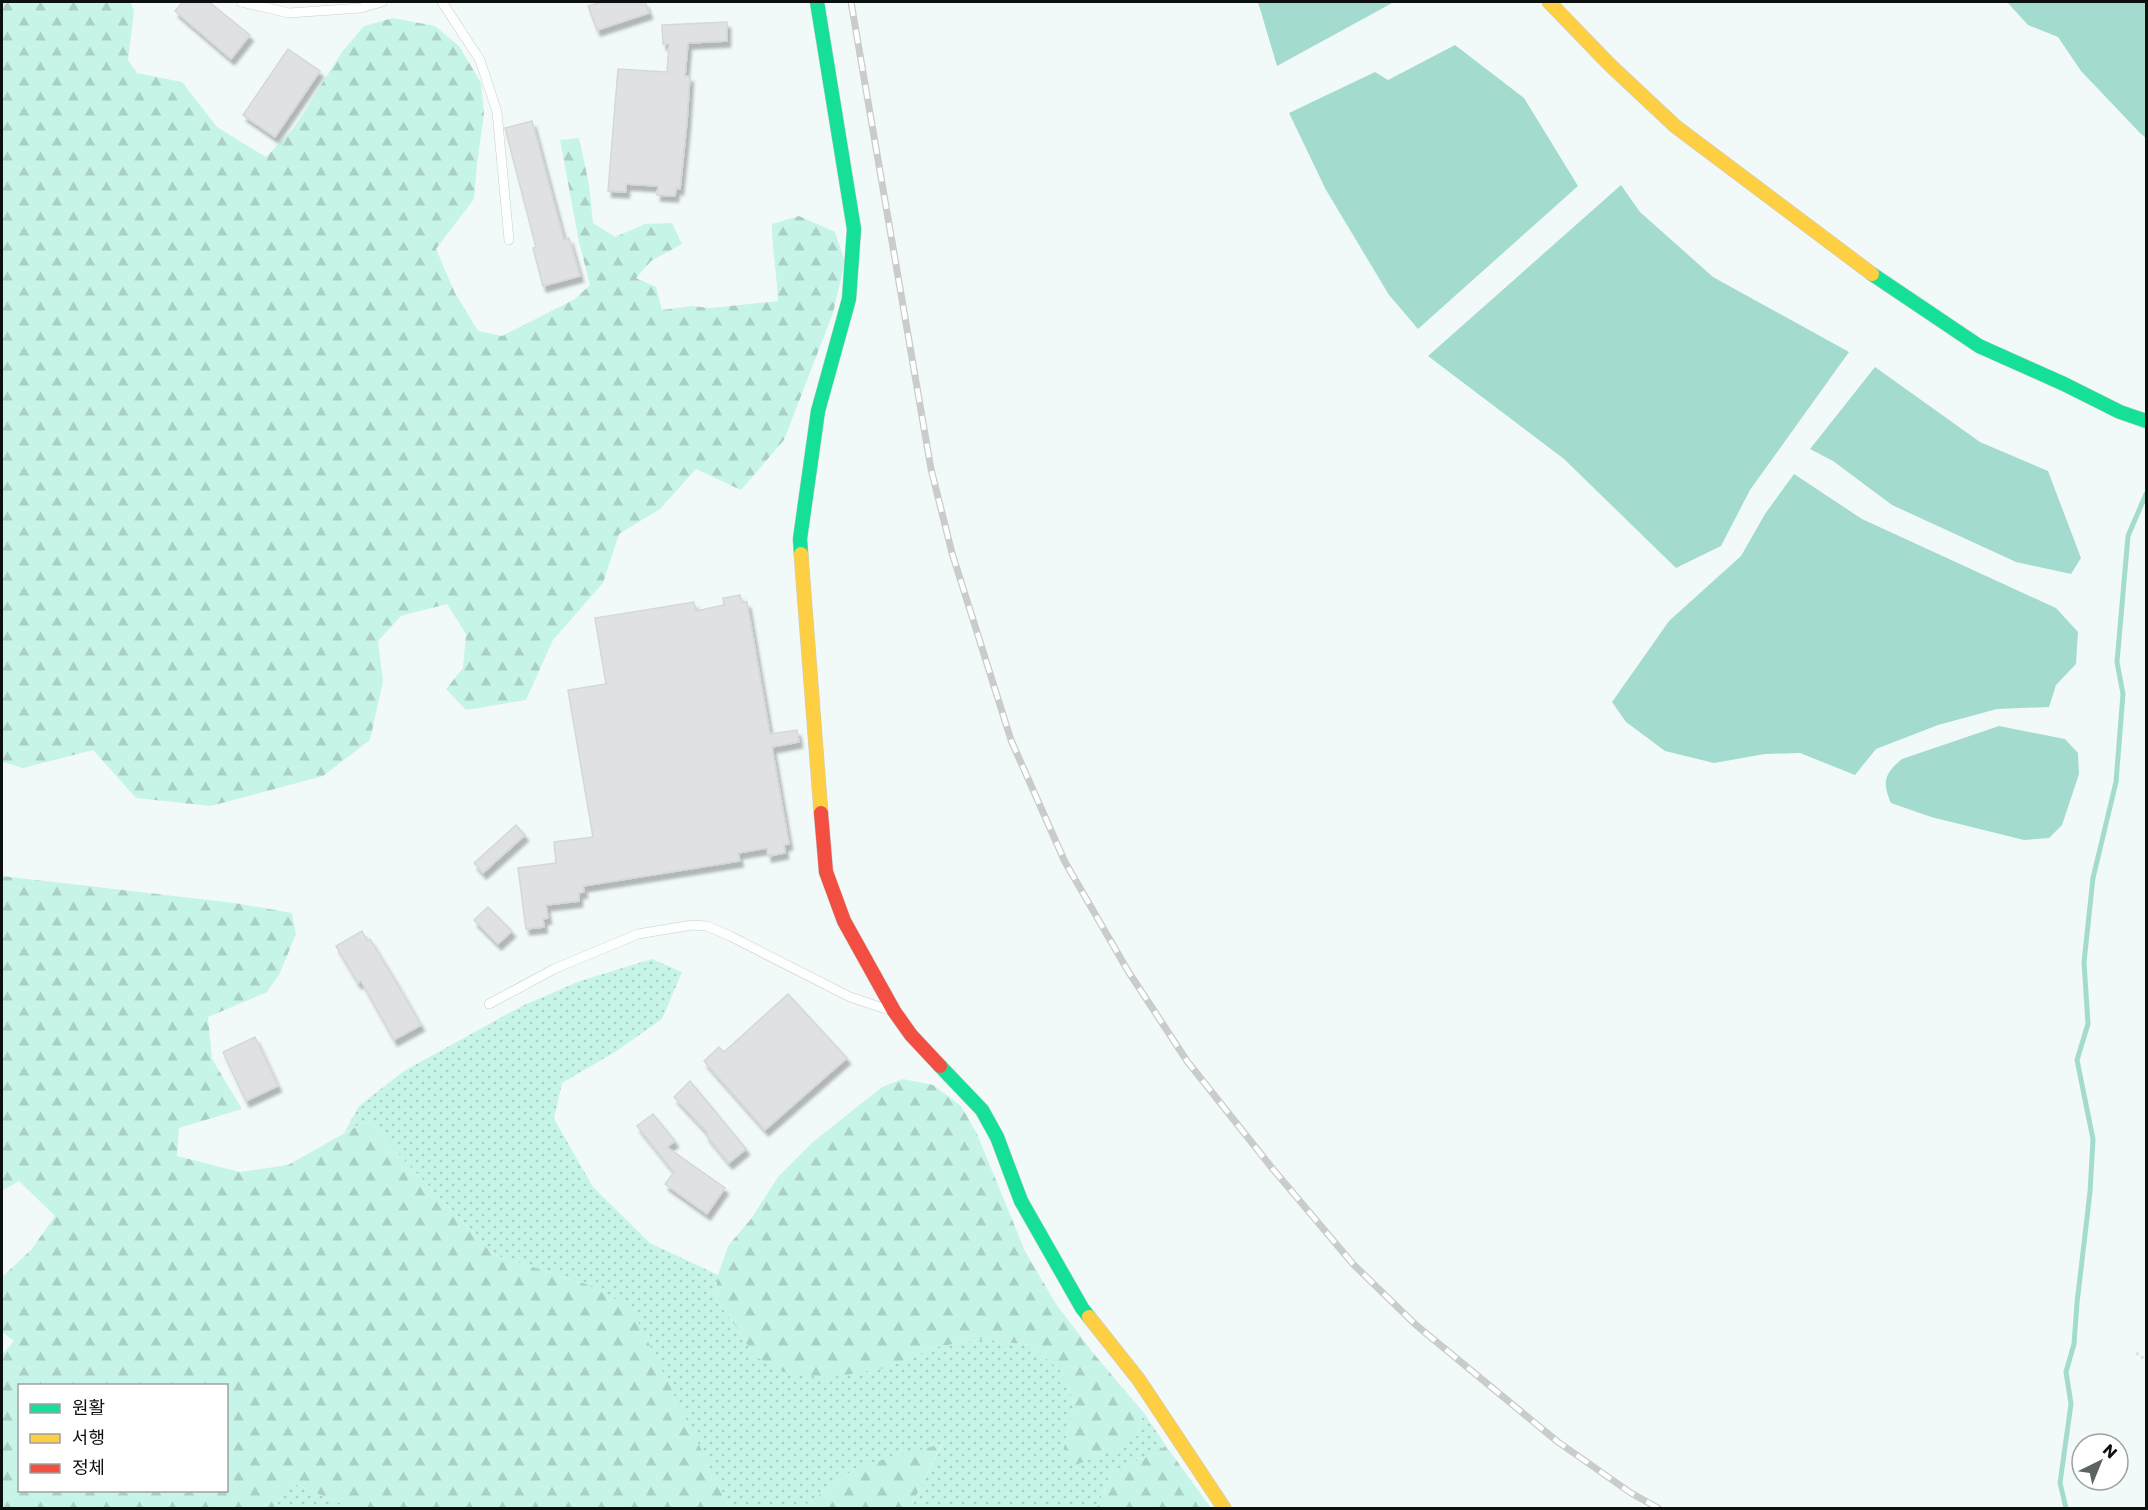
<svg xmlns="http://www.w3.org/2000/svg" width="2148" height="1510" viewBox="0 0 2148 1510" font-family="Poppins,'Noto Sans KR',sans-serif">
	<style>
		.grass { fill: url(#grass-dots) }
		.forest { fill: url(#forest-firs); fill-rule: evenodd }
		.water { fill: #a3dcce }
		.lines { fill: none; stroke-linecap: round; stroke-linejoin: round }
		.stream { stroke: #a3dcce; stroke-width: 5 }
		.building { fill: #dfe1e2; stroke: #d5d7d9; stroke-width: 1.5; filter: url(#shadow) }
		.lane-casing { stroke: #c8cecc; stroke-width: 10 }
		.fast-casing { stroke: #c8cecc; stroke-width: 15 }
		.slow-casing { stroke: #c8cecc; stroke-width: 15 }
		.jam-casing { stroke: #c8cecc; stroke-width: 15 }
		.path { stroke: #dee0e0; stroke-width: 3; stroke-dasharray: 3 3; stroke-linecap: butt }
		.lane { stroke: #fdfefe; stroke-width: 9 }
		.fast { stroke: #16e098; stroke-width: 14 }
		.slow { stroke: #ffcf43; stroke-width: 14 }
		.jam { stroke: #f24e42; stroke-width: 14 }
		.rail-casing { stroke: #cacccc; stroke-width: 7 }
		.rail { stroke: #fff; stroke-width: 4.5; stroke-dasharray: 14; stroke-linecap: butt }
	</style>
	<defs>
		<pattern id="grass-dots" width="8" height="8" patternUnits="userSpaceOnUse" patternTransform="scale(1.5)"><rect width="8" height="8" fill="#c7f4e8"/><path d="M2 2h.1M6 6h.1" fill="none" stroke="#aad0c6" stroke-width="1.8" stroke-linecap="round"/></pattern>
		<pattern id="forest-firs" width="22" height="20" patternUnits="userSpaceOnUse" patternTransform="scale(1.5)"><rect width="22" height="20" fill="#c7f4e8"/><path d="M5 1l3.5 6h-7zM16 11l3.5 6h-7z" fill="#aad0c6"/></pattern>
		<filter id="shadow"><feDropShadow dx="3.5" dy="6" stdDeviation="1.5" flood-color="#0004"/></filter>
	</defs>
	<rect width="100%" height="100%" fill="#f2faf9"/>
	<!-- grass -->
	<path class="grass" d="M652,959l30,13 -20,47 -47,33 -53,31 -8,36 39,68 57,56 68,32 -3,24 22,29 17,28 132,12 50,-21 47,-8 48,6 32,28 11,31 -10,44 72,-11 8,-24 22,33 -22,12 -33,14 -14,36h-187l32,-63 -83,21 -58,42h-71l-14,-28 -130,-196 -91,-29 -94,-98 -33,-37 -24,13 15,-27 45,-35 118,-65 58,-25z
		M290,1482l62,26h-77z"/>
	<!-- forest -->
	<path class="forest" d="M2,2h129l3,10 -6,48 9,13 45,9 35,45 49,30 27,-28 49,-77 22,-26 29,-8 42,8 24,20 22,37 3,31 -7,50 -3,35 -38,50 19,44 23,38 24,5 73,-37 15,-14 -11,-43 -19,-102 19,-2 10,46 4,39 22,14 30,-13 27,-1 10,21 -31,17 -15,17 20,9 6,23 30,-4 18,2 68,-7c-1,-26 -6,-51 -6,-77l27,-8 36,16 10,30 -12,51 -49,127 -43,50 -45,-21 -36,40 -41,25 -16,49 -50,57 -27,60 -60,10 -20,-21 17,-21 3,-34 -19,-30 -46,12 -23,25 5,40 -13,59 -47,36 -112,30 -75,-8 -43,-48 -70,18 -21,-6z
		M2,876l233,27 57,10 4,21 -17,41 -12,17 -59,25 4,42 30,50 -63,19 -2,28 63,16 48,-7 80,-45 33,37 94,98 91,29 45,23 99,201h-378l-62,-26 -15,26h-273v-153l12,-14 -12,-9v-55l29,-27 24,-34 -36,-35 -17,10zM20,1386h206v104h-206z
		M903,1079l30,6 28,21 16,28 48,117 31,53 38,50 50,59 -8,24 -24,14 -37,14 -11,-17 10,-44 -11,-31 -32,-28 -48,-6 -47,8 -50,21 -59,10 -40,-5 -33,-17 -17,-28 -22,-29 3,-24 10,-29 23,-27 27,-42 35,-35 69,-55z
		M942,1444l-32,64h-109l58,-42z
		M1166,1446l45,62h-114l14,-36 33,-14z"/>
	<!-- water -->
	<path class="water" d="M1258,2h136l-117,64z
		M2007,2h139v136l-6,-5 -59,-62 -23,-34 -30,-12z
		M1455,45l69,53 54,88 -160,143 -29,-34 -63,-105 -37,-77 86,-41 13,8z
		M1621,185l19,27 73,65 136,75 -99,138 -29,56 -45,22 -112,-109 -136,-103z
		M1875,367l105,75 68,29 33,87 -10,16 -55,-12 -124,-57 -59,-44 -23,-12z
		M1794,474l68,45 194,89 22,24 -2,32 -20,21 -7,22 -52,2 -59,16 -62,24 -21,26 -55,-22 -35,1 -51,9 -49,-12 -39,-29 -14,-20 57,-81 72,-65 24,-42z
		M1999,726l66,13 13,14 1,21 -17,51 -13,13 -25,2 -93,-23 -40,-14c-9,-21 -7,-29 11,-44z"/>
	<g class="lines">
		<!-- stream -->
		<path class="stream" d="M2066,1508l-6,-25 11,-79 -5,-32 8,-28 3,-41 13,-111 3,-53 -16,-79 11,-36 -4,-62 9,-84 23,-96 7,-88 -6,-32 11,-126 18,-42"/>
	</g>
	<!-- building -->
	<path class="building" d="M183,2h26l41,33 -19,24 -56,-48z
		M602,2h43l4,11 -52,17 -9,-24z
		M727,22v19l-39,2 -3,33h5l-3,46 -7,67 -4,-1 -1,8 -18,-1 1,-9 -32,-2v8l-18,-1 10,-122 49,3 2,-28h-6l-1,-19z
		M288,49l32,22 -45,66 -32,-22z
		M532,121l32,119 5,-2 11,38 -37,10 -10,-38 3,-1 -31,-119z
		M740,595l2,8 5,-1 23,132 27,-4 2,12 -27,5 17,97 -5,1 1,8 -17,3 -1,-8 -29,5 2,8 -157,25 1,6 -5,1v8l-33,4 2,13 -5,1 1,8 -18,2 -8,-61 38,-5 -2,-21 39,-5 -25,-147 38,-6 -11,-66 99,-16 2,9 28,-6 -1,-7z
		M516,825l9,10 -42,38 -9,-10z
		M488,907l24,24 -14,13 -24,-24z
		M362,931l5,10 3,-2 22,36 29,50 -27,15 -33,-59 -3,2 -22,-37z
		M788,994l59,64 -82,72 -61,-69 15,-14 5,5z
		M255,1037l23,49 -32,15 -23,-49z
		M690,1081l56,68 -17,14 -23,-28 2,-2 -34,-36z
		M653,1114l22,27 -8,6 58,41 -18,26 -42,-30 9,-12 -37,-46z"/>
	<g class="lines">
		<defs>
			<path id="lane" d="M241,2l48,11 72,-5 21,-6
				M442,2l38,58 17,52 12,128
				M489,1004l65,-35 84,-35 54,-9 15,1 23,10 120,61 36,12"/>
			<path id="fast" d="M1872,274l107,72 85,38 56,28 26,9
				M801,554l-1,-15 18,-128 31,-112 5,-70 -37,-227
				M940,1066l42,44 15,27 24,64 61,107 7,9"/>
			<path id="slow" d="M1549,2l61,63 65,61 197,148
				M801,554l20,259
				M1089,1317l50,63 85,128"/>
			<path id="jam" d="M821,813l5,59 18,49 50,90 17,24 29,31"/>
		</defs>
		<!-- lane casing -->
		<use href="#lane" class="lane-casing"/>
		<!-- fast casing -->
		<use href="#fast" class="fast-casing"/>
		<!-- slow casing -->
		<use href="#slow" class="slow-casing"/>
		<!-- jam casing -->
		<use href="#jam" class="jam-casing"/>
		<!-- path -->
		<path class="path" d="M2136,1353l10,7"/>
		<!-- lane -->
		<use href="#lane" class="lane"/>
		<!-- fast -->
		<use href="#fast" class="fast"/>
		<!-- slow -->
		<use href="#slow" class="slow"/>
		<!-- jam -->
		<use href="#jam" class="jam"/>
		<defs>
			<path id="rail" d="M851,2l80,467 21,84 59,187 54,122 63,109 59,90 85,107 81,96 63,61 142,117 73,51 27,15"/>
		</defs>
		<!-- rail casing -->
		<use href="#rail" class="rail-casing"/>
		<!-- rail -->
		<use href="#rail" class="rail"/>
	</g>
	<!-- border -->
	<rect width="2148" height="1510" fill="none" stroke="#0c1110" stroke-width="6"/>
	<!-- legend -->
	<rect x="18" y="1384" width="210" height="108" fill="#ffffff" stroke="#9ea09f" stroke-width="1.5"/>
	<rect x="30" y="1404" width="30" height="9" fill="#16e098" stroke="#9ea09f" stroke-width="1.5"/>
	<text x="72" y="1414" font-size="18" fill="#0c1110">원활</text>
	<rect x="30" y="1434" width="30" height="9" fill="#ffcf43" stroke="#9ea09f" stroke-width="1.5"/>
	<text x="72" y="1444" font-size="18" fill="#0c1110">서행</text>
	<rect x="30" y="1464" width="30" height="9" fill="#f24e42" stroke="#9ea09f" stroke-width="1.5"/>
	<text x="72" y="1474" font-size="18" fill="#0c1110">정체</text>
	<!-- north arrow -->
	<g transform="translate(2100 1462) rotate(43)"><circle r="28" fill="#ffffff" stroke="#9ea09f" stroke-width="1.5"/>
	<path d="M0-4.5L10 22L0 15L-10 22Z" fill="#5c6362"/>
	<text y="-9" font-size="16" font-weight="bold" text-anchor="middle" fill="#0c1110">N</text>
	</g>
</svg>
